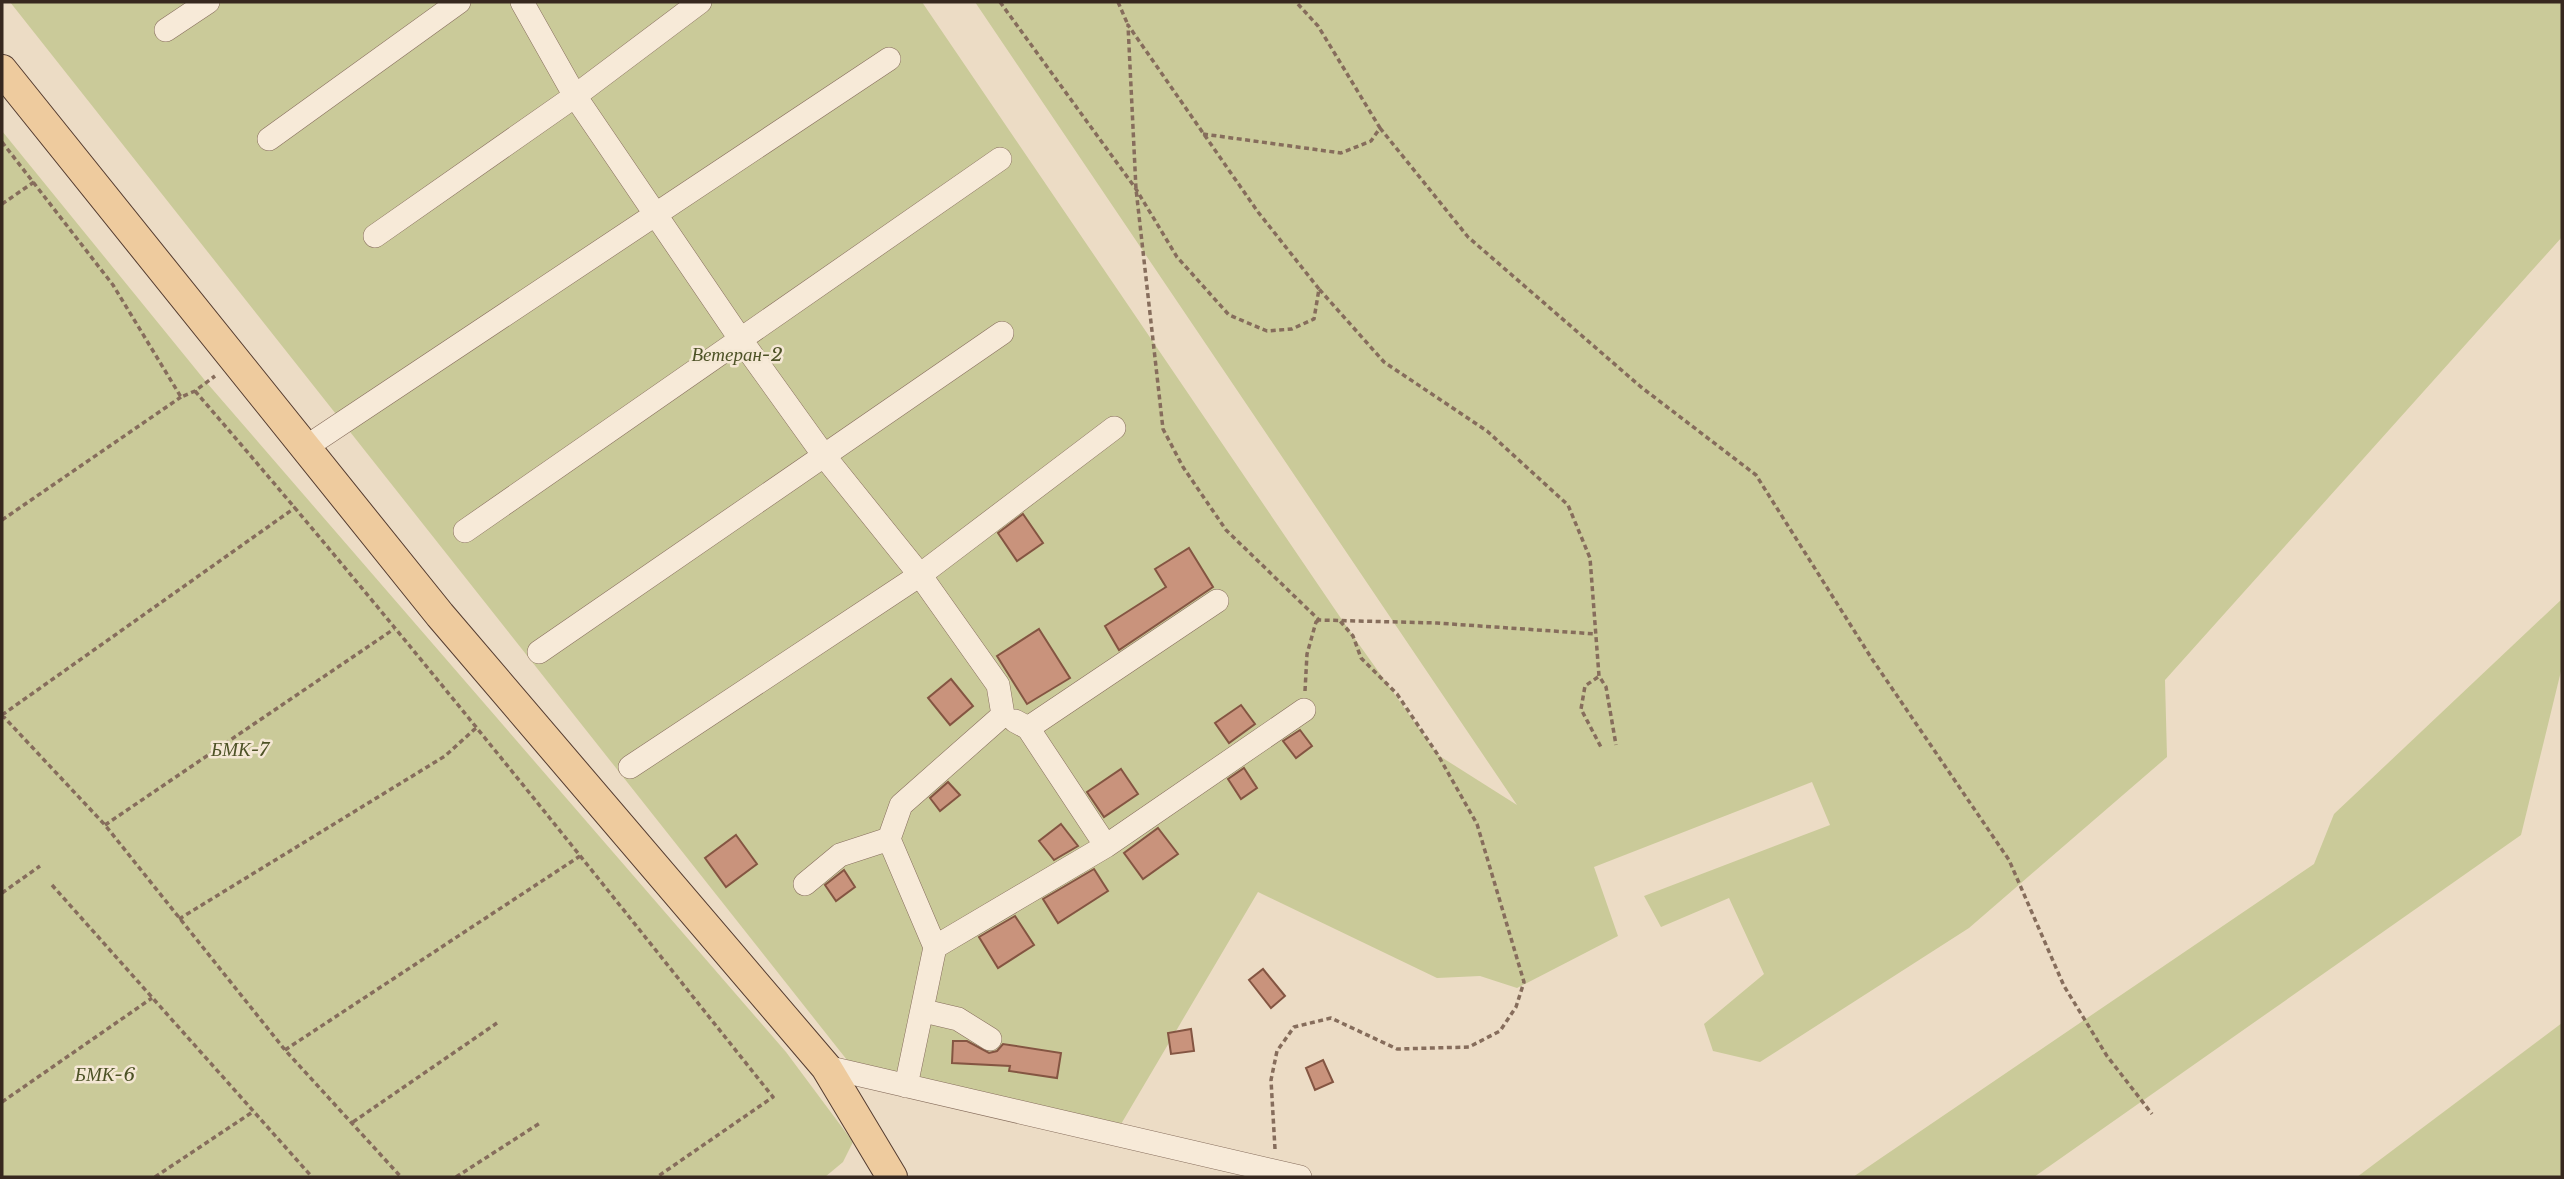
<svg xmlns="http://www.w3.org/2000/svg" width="2564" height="1179" viewBox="0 0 2564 1179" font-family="'Libre Baskerville',serif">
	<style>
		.green { fill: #caca99 }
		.building { fill: #c9937c; stroke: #845542; stroke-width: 2 }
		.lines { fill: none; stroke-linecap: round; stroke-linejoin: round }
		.minor-casing { stroke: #866d5c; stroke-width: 24 }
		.major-casing { stroke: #543c30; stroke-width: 32 }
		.path { stroke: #866d5c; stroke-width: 3.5; stroke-dasharray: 5 3.5; stroke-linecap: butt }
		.minor { stroke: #f7ead8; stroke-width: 23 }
		.major { stroke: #eecb9e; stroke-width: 30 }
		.labels { text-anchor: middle; stroke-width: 5; stroke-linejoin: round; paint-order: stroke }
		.park-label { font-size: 19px; font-style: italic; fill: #4d5226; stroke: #f4e7d4 }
	</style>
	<rect width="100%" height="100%" fill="#ecdcc5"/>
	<!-- green -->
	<path class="green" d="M10,2h912l431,634 85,119 79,50 -542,-803h1587v235l-397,443 2,77 -198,171 -209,134 -47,-11 -9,-27 60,-50 -35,-76 -68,29 -17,-31 186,-71 -18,-43 -218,85 24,69 -101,52 -37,-12 -43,2 -179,-86 -144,244 -248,-52z
		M2,131l205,252 579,669 67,90 -10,20 -18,15h-823z
		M2562,599v68l-41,168 -487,342h-181l461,-313 20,-50z
		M2562,1023v154h-205z"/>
	<!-- building -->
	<path class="building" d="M1023,514l20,29 -26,18 -19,-28z
		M1189,548l24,39 -94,63 -14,-24 61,-39 -11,-18z
		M1039,629l31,49 -43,26 -30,-48z
		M951,679l22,27 -23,19 -22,-27z
		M1241,705l14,19 -26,19 -14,-20z
		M1300,730l12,16 -16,12 -13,-17z
		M1244,768l13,20 -16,11 -13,-20z
		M1121,769l17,25 -34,23 -17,-25z
		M948,782l12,13 -20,16 -10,-13z
		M1061,824l17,22 -24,14 -15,-19z
		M1158,828l20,26 -35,25 -19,-26z
		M736,835l21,29 -31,23 -21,-29z
		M1094,869l14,22 -50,32 -15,-24z
		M844,870l11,17 -19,14 -11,-16z
		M1015,916l19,29 -36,23 -19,-31z
		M1263,969l22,27 -14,12 -22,-28z
		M1191,1029l3,22 -23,3 -3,-21z
		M953,1041h14l22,12 8,-2 6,-7 58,9 -4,25 -48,-7 1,-5 -58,-3z
		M1323,1060l10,22 -18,8 -9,-22z"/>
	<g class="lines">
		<defs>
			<path id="minor" d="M522,2l53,94 166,244 84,117 95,118 78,110 5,30 -102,90 -12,34 46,108 -29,139
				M166,30l42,-28
				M269,139l190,-137
				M375,236l200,-140 125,-94
				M306,447l583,-388
				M465,531l535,-372
				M539,652l463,-319
				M1015,721l13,7 78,118
				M1028,728l189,-127
				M630,767l290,-192 194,-147
				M805,884l35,-29 49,-16
				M935,947l171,-101 198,-136
				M924,1011l34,8 32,20
				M826,1067l474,110"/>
			<path id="major" d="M2,70l438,545 386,452 66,110"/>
		</defs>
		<!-- minor casing -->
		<use href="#minor" class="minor-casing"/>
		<!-- major casing -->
		<use href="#major" class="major-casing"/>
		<!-- path -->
		<path class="path" d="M1000,2l136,187 41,68 52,58 38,16 25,-2 22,-10 5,-30 65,73 103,69 81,74 22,53 9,118 7,11 10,58
			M1118,2l10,23
			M1380,128l88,109 173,150 115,88 116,184 137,201 55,126 43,70 45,58
			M1203,134l138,19 30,-12 9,-13 -62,-102 -22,-24
			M2,142l111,143 68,112 14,-6 20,-15
			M2,204l32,-22
			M1319,289l-61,-77 -130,-187 8,164 27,240 20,38 43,63 93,90 118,3 159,11
			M195,391c199,230 388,468 578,706l-116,80
			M2,520l179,-123
			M1598,677l-13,9 -4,23 21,40
			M1305,691l2,-37 9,-32 3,-2
			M2,715l103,110 180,225 116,127
			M2,715l294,-208
			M105,825l289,-196
			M52,885l260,292
			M2,893l38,-27
			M179,919l266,-163 32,-29
			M285,1050l295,-194
			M2,1102l150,-104
			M353,1122l144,-99
			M1275,1149l-4,-69 6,-29 17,-24 37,-9 66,31 72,-2 31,-16 16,-24 8,-25 -47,-158 -39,-69 -41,-61 -36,-36 -8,-22 -13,-15
			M155,1177l99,-66
			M456,1177l84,-54"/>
		<!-- minor -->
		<use href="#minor" class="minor"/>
		<!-- major -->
		<use href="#major" class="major"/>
	</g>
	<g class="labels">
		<!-- park labels -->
		<g class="park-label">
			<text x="737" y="361">Ветеран-2</text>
			<text x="240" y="756">БМК-7</text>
			<text x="105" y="1081">БМК-6</text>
		</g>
	</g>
	<!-- border -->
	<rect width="2564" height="1179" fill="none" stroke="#37281f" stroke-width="7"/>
</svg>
